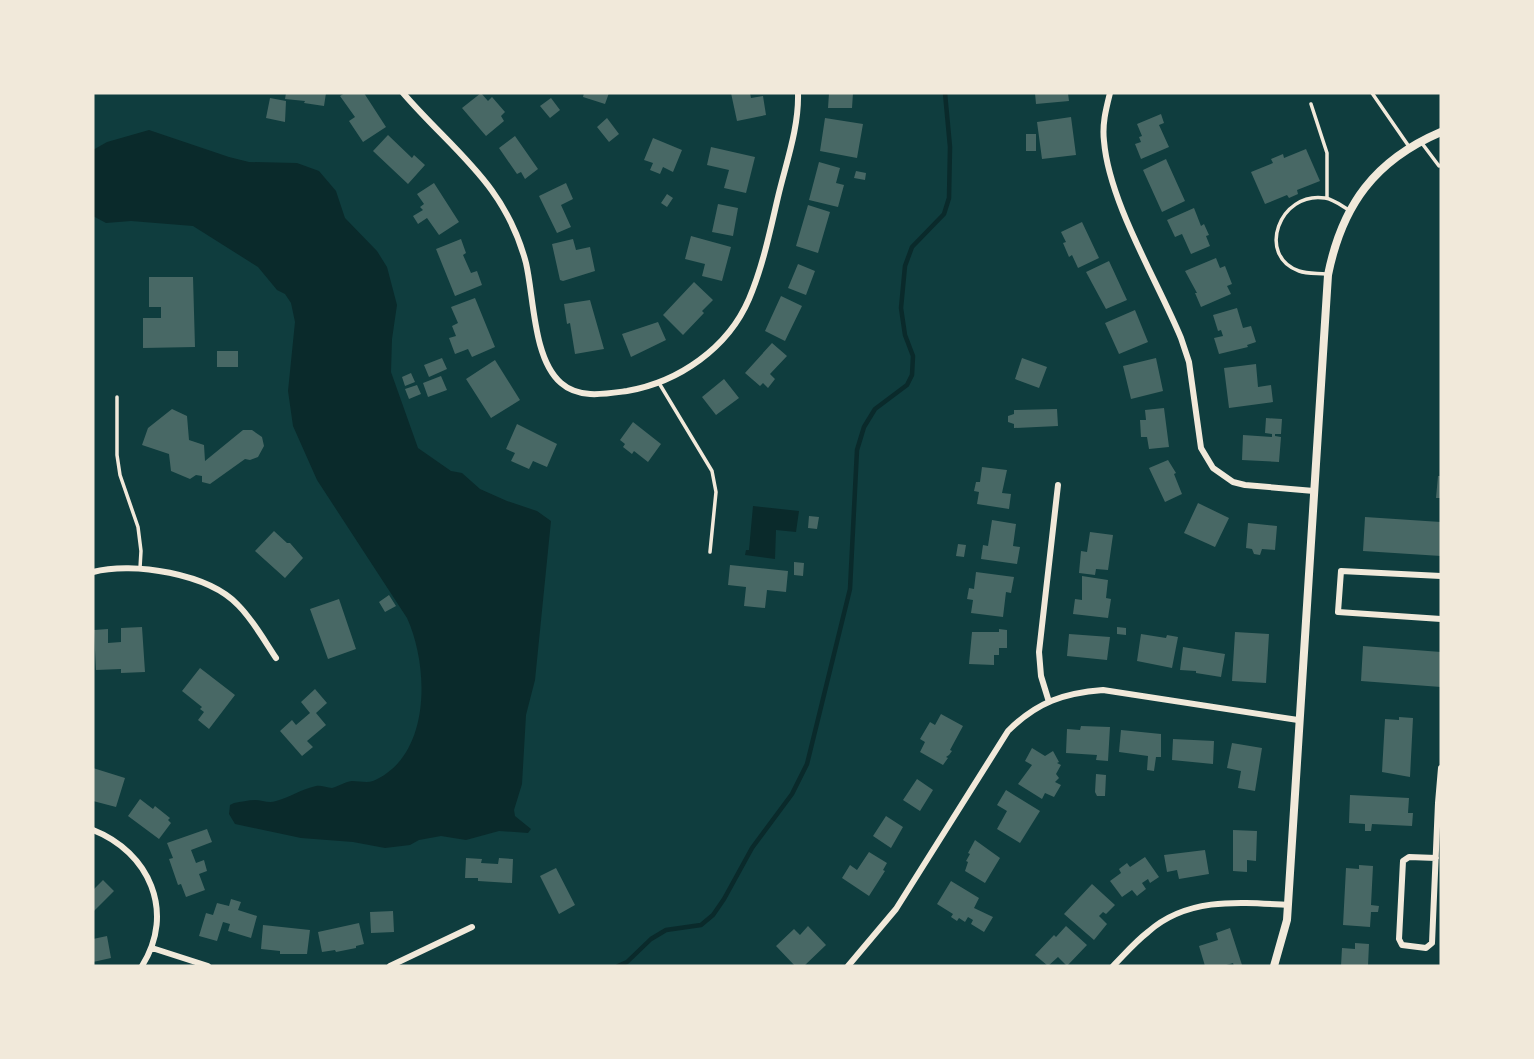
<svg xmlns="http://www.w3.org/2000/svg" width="1534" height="1059" viewBox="0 0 1534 1059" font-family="Figtree,sans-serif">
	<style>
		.water { fill: #0a2a2b }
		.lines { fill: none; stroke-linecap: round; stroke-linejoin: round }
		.stream { stroke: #0a2a2b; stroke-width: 4.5 }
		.building { fill: #486865 }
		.service { stroke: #f1e9da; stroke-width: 3.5 }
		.minor { stroke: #f1e9da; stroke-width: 6 }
		.tertiary { stroke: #f1e9da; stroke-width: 8 }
	</style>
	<rect width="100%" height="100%" fill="#0f3d3e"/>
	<!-- water -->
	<path class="water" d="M149,130l80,27 20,5 48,1 22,8 17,20 9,27 32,33 10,16 10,38 -5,34 -1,33 27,76 33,23 11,2 18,16 27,12 30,10 14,10 -16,159 -9,35 -4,69 -8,26 1,6 16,13 -3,4 -29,-2 -33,9 -25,-4 -22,4 -9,5 -25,3 -32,-6 -52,-4 -66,-14 -6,-10 1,-9 4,-2c7,-1 14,-3 21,-3 7,0 14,4 21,1 13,-3 25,-12 40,-15 5,-1 11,2 16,2 7,-2 12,-6 20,-7 7,0 15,2 21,0 59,-25 56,-115 34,-163l-90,-138 -24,-54 -5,-35 7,-69 -4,-19 -6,-9 -8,-4 -19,-23 -65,-41 -62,-5 -25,2 -13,-7v-66l14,-8z
		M753,506l46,5 -3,21 -20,-2 -1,29 -30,-4 1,-5h3z"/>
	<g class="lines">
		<!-- stream -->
		<path class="stream" d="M618,966l9,-4 24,-23 15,-9 35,-5 12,-10 11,-16 28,-51 40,-54 15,-30 43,-175 7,-139 7,-23 11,-18 32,-24 5,-10 1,-19 -8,-21 -4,-27 4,-42 7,-19 32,-33 5,-16 1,-51 -5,-54"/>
	</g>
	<!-- building -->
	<path class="building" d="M286,93h40l-2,13 -20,-3 1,-2 -20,-2z
		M345,93h19l22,34 -23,15 -14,-21 6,-4 -15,-21z
		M481,93l7,8 4,-4 13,15 -4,4 3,5 -18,15 -24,-28z
		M584,93h25l-4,11 -22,-7z
		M731,93h19l1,5 12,-2 3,19 -29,6z
		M829,93h24l-1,15h-24z
		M1035,93h33l1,8 -33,3z
		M270,98l16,3 -1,21 -19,-4z
		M551,98l9,12 -10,8 -10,-12z
		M1161,114l3,9 -5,2 10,22 -28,12 -6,-15 6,-2 -2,-5 3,-1 -5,-12z
		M1071,117l5,38 -34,4 -5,-37z
		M607,118l12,16 -10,8 -12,-15z
		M825,118l38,6 -6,34 -37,-7z
		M1026,134h10v17h-10z
		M388,135l24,23 2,-3 11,10 -17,19 -35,-33z
		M515,136l23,33 -13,10 -4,-7 -4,2 -18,-26z
		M653,138l29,12 -9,22 -10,-5 -3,7 -10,-4 3,-7 -9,-3z
		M711,147l44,10 -9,36 -22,-5 5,-18 -22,-5z
		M1306,149l14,32 -23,9 1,4 -9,4 -2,-3 -22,9 -14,-32 22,-9 -2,-4 12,-5 1,4z
		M1166,159l19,42 -23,11 -19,-42z
		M819,162l21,6 -4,15 8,2 -6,22 -29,-7z
		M856,171l10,2 -1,7 -11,-2z
		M434,183l25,39 -20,13 -12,-17 -9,6 -5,-8 10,-6 -3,-3 4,-3 -7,-10z
		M566,183l7,16 -12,6 10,22 -14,6 -18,-37z
		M667,194l6,4 -6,9 -6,-4z
		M718,204l20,4 -5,28 -21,-4z
		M808,205l22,7 -12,41 -22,-7z
		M1194,208l7,18 3,-2 5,11 -3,1 4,10 -19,8 -9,-20 -7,3 -8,-17z
		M1082,222l17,36 -21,10 -6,-13 -3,2 -6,-14 3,-1 -5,-10z
		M691,236l40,11 -9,34 -20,-5 3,-12 -20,-5z
		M461,239l5,14 -3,2 8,18 6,-2 5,14 -27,11 -19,-47z
		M573,239l3,11 14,-3 5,24 -32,10 -3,-1 -8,-36z
		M1216,258l4,10 5,-2 7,18 -5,2 4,8 -30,13 -6,-14h2l-12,-22z
		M1109,261l18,39 -21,9 -20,-37z
		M798,264l17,7 -9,24 -18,-7z
		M149,277h44l2,70 -52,1v-30h18v-11h-12z
		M694,282l19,18 -11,11 2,2 -21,22 -20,-20z
		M781,296l21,10 -17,35 -20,-10z
		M475,298l20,49 -23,10 -4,-8 -13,5 -6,-16 7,-2 -4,-10 6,-3 -7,-16z
		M590,300l14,49 -29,5 -5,-31 -3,1 -3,-20z
		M1237,308l6,20 8,-2 5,16 -9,3 1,2 -29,7 -5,-16 9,-2 -2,-6 -3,1 -5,-16z
		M1135,310l13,32 -29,12 -14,-31z
		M658,322l8,18 -35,17 -9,-23z
		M772,343l15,13 -17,18 5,5 -7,9 -5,-5 -3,3 -15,-13z
		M217,351h21v16h-21z
		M442,358l5,11 -18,8 -5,-12z
		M1022,358l25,9 -8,21 -24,-9z
		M1156,358l7,33 -32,8 -8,-33z
		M495,360l25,40 -29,18 -25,-39z
		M1256,364l2,23 13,-2 2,17 -44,6 -5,-40z
		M411,373l4,9 -10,4 -3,-9z
		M441,376l6,14 -19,7 -5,-14z
		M724,379l15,19 -23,17 -14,-18z
		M417,385l4,9 -12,5 -4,-10z
		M1164,408l5,39 -20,2 -2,-12h-6l-1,-17h6l-1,-10z
		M172,409l15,7 2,24 15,5 1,16 38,-31h9l10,7 2,9 -6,11 -8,3 -5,-1 -35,25 -8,-2v-6l-6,-1 -6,4 -19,-8 -2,-17 -27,-9 6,-17z
		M1057,409l1,17 -44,2v-4l-6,-2v-6l6,-2v-4z
		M1266,418l16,1 -1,15h-6v2l6,1 -2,25 -37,-2 1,-25 29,2v-3l-7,-1z
		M633,422l28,22 -13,18 -14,-11 -2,3 -9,-7 2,-3 -5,-4z
		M517,424l40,20 -10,23 -14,-6 -4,8 -18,-8 4,-8 -9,-4z
		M1168,460l8,13 -2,1 8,20 -17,8 -16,-34z
		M982,467l25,3 -5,23 9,1 -2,15 -32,-5 2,-12 -5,-1 2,-9h4z
		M1438,476h3v22h-5z
		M1198,503l31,15 -14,29 -31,-14z
		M809,516l10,1 -2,12 -9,-1z
		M1365,517l76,5v34l-78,-5z
		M992,520l24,4 -3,22 7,1 -3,17 -36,-5 2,-14 5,1z
		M1248,523l29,3 -2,24 -13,-1 -2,6 -6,-1 -2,-5 -6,-1z
		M274,531l13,12h3l13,15 -18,20 -30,-27z
		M1090,532l23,3 -5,35 -12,-1 -1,6 -16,-2 2,-22 6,1z
		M958,544l8,1 -2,12 -8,-1z
		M794,562l10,1 -1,13 -9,-1z
		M730,565l58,6 -2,21 -19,-2 -2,18 -21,-2 2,-19 -18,-2z
		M976,572l38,5 -3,16 -5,-1 -3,25 -32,-4 2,-13 -6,-1 2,-11 5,1z
		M1082,576l26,4 -2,18 5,1 -3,19 -35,-4 2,-15 7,1z
		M389,595l7,11 -11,6 -6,-10z
		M339,599l17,50 -28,10 -18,-50z
		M142,627l3,45 -24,1v-4l-25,1 -2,-40 14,-1v14l13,-1v-14z
		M1117,627l9,1v7l-9,-1z
		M999,629l8,1v18h-8v7h-5v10l-25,-1 3,-32h27z
		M1235,632l34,2 -3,49 -34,-2z
		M1069,634l41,3 -3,23 -40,-4z
		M1141,634l25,4 1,-3 11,2 -6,31 -35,-7z
		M1363,646l78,6v35l-80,-6z
		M1183,647l42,7 -4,23 -25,-4v-2l-16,-1z
		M200,668l35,27 -26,34 -11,-9 6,-8 -4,-3 2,-2 -20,-16z
		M315,689l12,14 -11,10 10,12 -19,16 6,6 -11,9 -22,-25 12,-11 4,5 14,-12 -9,-11z
		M941,714l22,12 -13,24 2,1 -3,4 -3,2 2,1 -5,7 -23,-13 5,-10 -5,-3 10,-17 5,3z
		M1399,717l14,1 -3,59 -28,-5 3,-53 14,1z
		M1081,726l29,1 -2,34 -12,-1 1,-5 -31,-2 1,-24 13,1z
		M1121,730l40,4v23h-5l-2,14 -7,-1 1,-14 -29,-4z
		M1173,739l41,2 -1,23 -41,-4z
		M1232,743l30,5 -7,43 -17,-3 3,-17 -14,-3z
		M1032,748l13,8 8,-5 6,11 -2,1 4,2 -5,9 3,4 -4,4 6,3 -7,12 -9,-4 -3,6 -24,-15 14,-19 -7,-4z
		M93,768l32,10 -9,29 -23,-6z
		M1096,774l10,1 -1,21h-8l-2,-4z
		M917,779l16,11 -13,21 -17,-11z
		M1006,790l34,21 -20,32 -23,-14 10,-18 -10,-6z
		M1350,795l59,3 -1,15h5l-1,13 -40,-2 -1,7h-6v-7l-16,-1z
		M140,799l13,10 2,-3 15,12 -2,2 3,3 -12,16 -31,-23z
		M886,816l17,11 -12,21 -18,-12z
		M207,829l5,13 -21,8 5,13 8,-3 3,11 -8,3 6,16 -19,7 -5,-13 -3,1 -9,-26 4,-1 -6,-15z
		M1233,830l24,1 -1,30 -9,-1v12l-14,-1z
		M975,840l25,18 -15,25 -20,-12 3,-9 -2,-1 4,-7 -2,-1z
		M1205,850l4,24 -30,5 -2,-9 -10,2 -3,-17z
		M869,852l18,11 -4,7 2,1 -16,25 -27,-18 8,-13 7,5z
		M1145,857l14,20 -9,6 -2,-4 -6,4 4,6 -9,7 -5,-6 -10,7 -12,-16 11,-8 -2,-4 8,-6 3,4z
		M466,858l16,1 -1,4 17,1 1,-6 14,1 -1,24 -34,-2v-3h-13z
		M1359,865l14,1 -2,39 8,1 -1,6h-7l-1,15 -27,-2 3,-57 13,1z
		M556,868l19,37 -16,9 -19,-38z
		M103,880l11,11 -21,21v-22z
		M951,881l28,17 -5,10 19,9 -9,15 -13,-8 2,-4 -5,-3 -3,5 -6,-4 -2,3 -6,-4 2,-3 -16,-10z
		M1092,884l23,21 -9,9 -3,-2 -4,4 8,8 -13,16 -30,-26z
		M231,899l10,3 -3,8 19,6 -6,22 -23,-7 2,-7 -7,-2 -6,19 -18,-5 7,-23 7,2 4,-12 12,3z
		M393,911l1,21 -23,1 -1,-21z
		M359,923l5,21 -8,2v2l-20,4 -1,-2 -13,2 -4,-20z
		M263,925l47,5 -3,24h-27v-3l-19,-2z
		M808,926l18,19 -22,21h-9l-19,-20 18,-17 6,6z
		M1066,926l21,19 -20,21 -9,-9 -10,9 -13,-11 19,-20 2,2z
		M1230,928l12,37 -8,1 -1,-3 -10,3h-18l-6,-20 19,-6 -2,-7z
		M107,936l4,22 -18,4v-23z
		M1355,943l14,1 -1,22h-27l1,-18 13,1z"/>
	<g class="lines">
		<!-- service -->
		<path class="service" d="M1372,93l38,55
			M1311,104l16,49v45
			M1421,142l18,24 2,-1
			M1326,274c-8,-1 -19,0 -27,-3 -43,-15 -20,-80 26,-73 8,1 17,8 24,12
			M659,383l53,88 4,21 -6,60
			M117,397v58l3,20 18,52 3,24 -1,17"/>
		<!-- minor -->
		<path class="minor" d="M403,93c50,58 102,90 123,170 8,34 7,96 35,120 18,16 44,11 66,8 52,-9 101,-43 122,-92 14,-33 21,-68 29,-102 8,-34 21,-69 20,-104
			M1110,93c-4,16 -8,31 -6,48 5,61 53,139 77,197l8,24 12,86 12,20 20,14 12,3 69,6
			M93,572c40,-11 116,2 145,33 15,15 26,35 38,53
			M1441,576l-100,-5 -3,41 103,7
			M1049,702l-8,-26 -2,-24 19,-167
			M1438,803l3,-35
			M93,830c56,22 83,82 49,136
			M1436,858l-27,-1 -6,4 -4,78 3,6 24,3 6,-5 6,-140h3
			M152,948l56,18
			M390,966l82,-39
			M848,966l48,-57 112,-178c29,-29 56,-38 95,-41l195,30
			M1113,966c11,-11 22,-24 35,-34 39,-35 91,-30 140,-27"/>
		<!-- tertiary -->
		<path class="tertiary" d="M1274,966l13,-46 41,-645c14,-70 47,-115 113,-143"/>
	</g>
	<!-- border -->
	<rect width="1534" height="1059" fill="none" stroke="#f1e9da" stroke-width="189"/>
</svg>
